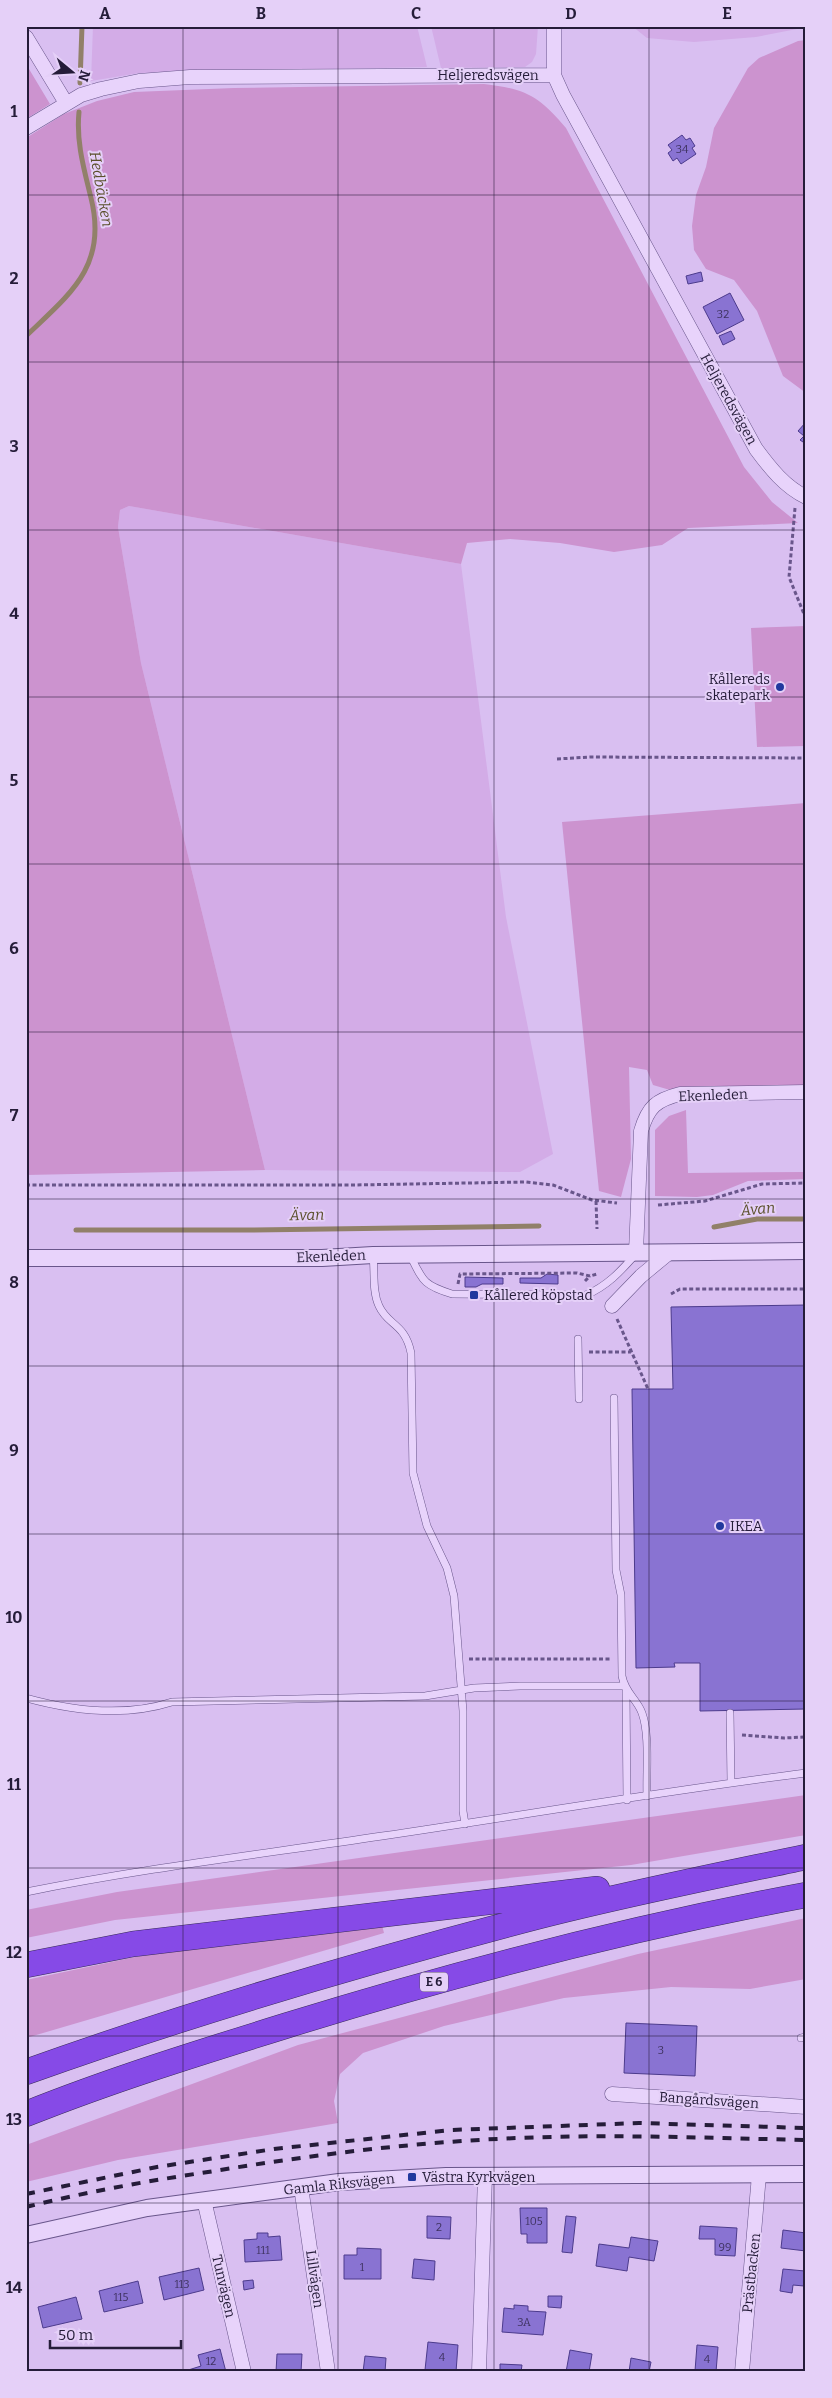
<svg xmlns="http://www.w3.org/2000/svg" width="832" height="2398" viewBox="0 0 832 2398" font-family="Bitter,serif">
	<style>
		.farmland { fill: #d3ace7 }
		.green { fill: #cc93cf }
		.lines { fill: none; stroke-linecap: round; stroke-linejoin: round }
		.stream { stroke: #918069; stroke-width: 5 }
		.building { fill: #8973d2; stroke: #4c3b8c }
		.service-casing { stroke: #69568b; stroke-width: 8 }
		.minor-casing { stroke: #69568b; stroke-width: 15 }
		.tertiary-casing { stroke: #69568b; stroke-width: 18 }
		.motorway-casing { stroke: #382b58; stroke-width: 26 }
		.path { stroke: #69568b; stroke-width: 3; stroke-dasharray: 4 2.5; stroke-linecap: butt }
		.service { stroke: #e8d3fb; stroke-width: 7 }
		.minor { stroke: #e8d3fb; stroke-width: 14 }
		.tertiary { stroke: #e8d3fb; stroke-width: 16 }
		.motorway { stroke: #864ae7; stroke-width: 25 }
		.rail { stroke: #251c39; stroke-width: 4; stroke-dasharray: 9 9; stroke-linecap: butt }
		.grid { fill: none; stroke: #251c39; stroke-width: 1; stroke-opacity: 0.55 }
		.poi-dot { fill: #22399e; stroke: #e5d0f8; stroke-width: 2 }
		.labels { text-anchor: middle; stroke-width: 4; stroke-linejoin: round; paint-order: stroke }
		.number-label { font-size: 11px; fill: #3e325f }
		.shield { fill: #e5d0f8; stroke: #5f5272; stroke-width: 1 }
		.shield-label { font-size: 12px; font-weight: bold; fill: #251c39 }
		.street-label { font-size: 14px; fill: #251c39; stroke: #e5d0f8 }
		.poi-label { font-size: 14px; fill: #251c39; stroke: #e5d0f8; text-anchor: start }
		.water-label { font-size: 15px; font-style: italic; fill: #5a4f2a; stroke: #e5d0f8 }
		.neatline { fill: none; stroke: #251c39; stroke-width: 2 }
		.grid-label { font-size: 16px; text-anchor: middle; font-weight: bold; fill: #251c39 }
	</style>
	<rect width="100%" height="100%" fill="#d9bff1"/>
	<!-- farmland -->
	<path class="farmland" d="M93,26h324l10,41 -288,6 -48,8z
		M431,26h107l-2,28 -4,8 -7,5 -84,1z
		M632,26h170l-5,3 -41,8 -62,5 -47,-4z
		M129,506l332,58 45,353 47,237 -33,18 -255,-2 -124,-507 -23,-136 2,-17z"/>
	<!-- green -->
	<path class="green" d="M806,40v353l-23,-17 -26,-65 -23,-31 -28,-11 -12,-19 -2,-24 4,-31 10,-28 8,-39 34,-60 11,-10 39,-17z
		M26,64l24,40 -24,15z
		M484,84c42,5 55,12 82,44l178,339 28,35 26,21 -110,5 -26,17 -48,7 -54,-9 -50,-4 -43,4 -6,21 -332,-58 -9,4 -2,17 23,136 124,507 -239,5v-1037l38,-24 33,-13 37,-9 100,-4z
		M806,626v120l-49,1 -6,-119z
		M806,803v286l-136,1 -17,-5 -6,-15 -18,-3 2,92 -10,38 -22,-6 -37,-369z
		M686,1110l2,63 118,-1v7l-58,2 -35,14 -16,2 -42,-1v-66l14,-14z
		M806,1795v40l-175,30 -516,55 -89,18v-28l91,-18z
		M806,1918v61l-56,10 -79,-2 -107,11 -120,28 -81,27 -23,21 -6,27 4,22 -220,37 -92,22v-37l272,-100 340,-91z
		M381,1921l3,12 -358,105v-58l128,-27z"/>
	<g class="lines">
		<!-- stream -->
		<path class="stream" d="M80,83l2,-57
			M26,336c44,-42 82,-70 65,-138 -7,-29 -15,-56 -12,-86
			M714,1227l43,-8h49
			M76,1230h171l292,-4"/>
	</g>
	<!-- building -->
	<path class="building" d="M682,135l4,5 4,-2 5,8 -3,2 4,6 -15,10 -4,-6 -4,3 -5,-8 4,-3 -4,-5z
		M701,272l2,9 -15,3 -2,-8z
		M730,293l14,27 -27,14 -14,-27z
		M731,331l4,8 -12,6 -4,-9z
		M806,422v22l-6,-4 4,-4 -6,-5z
		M547,1274l11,1v9l-38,-1v-5h21z
		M465,1277l38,1v6h-21l-6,3h-11z
		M806,1305v404l-106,2v-48h-26l1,4 -39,1 -4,-279h41l-2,-82z
		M626,2023l71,3 -2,50 -71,-3z
		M520,2208h27v35h-20v-9h-6z
		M427,2216l24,1 -1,22 -23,-1z
		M566,2216l10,1 -4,36 -10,-1z
		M700,2226l37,2 -2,28 -20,-1v-16h-16z
		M783,2230l23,3v18l-25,-3z
		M257,2233h11v4l12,-1 2,24 -37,2 -1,-22 13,-1z
		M631,2237l27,4 -4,20 -25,-4 -2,14 -31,-5 3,-22 30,4z
		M357,2248l24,1v30h-37v-24h13z
		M414,2259l21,2 -1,19 -22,-2z
		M199,2268l5,22 -40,10 -5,-23z
		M783,2269l22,2 -1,15 -11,-1 -1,8 -12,-2z
		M253,2280l1,8 -10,2 -1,-9z
		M138,2281l5,22 -39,9 -5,-21z
		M548,2296h14l-1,12 -13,-1z
		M76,2297l6,22 -39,9 -5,-21z
		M514,2305l14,1v5l18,1 -3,23 -41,-3 2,-24 10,1z
		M428,2342l30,3 -2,27h-38l1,-2h6z
		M697,2345l21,2 -2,25 -21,-1z
		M220,2349l6,23h-44l19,-6 -3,-11z
		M570,2350l22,4 -3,18h-23z
		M277,2354h25l-1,18h-25z
		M365,2356l21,2 -1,14h-22z
		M631,2358l20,4 -2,10h-20z
		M500,2364l22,1 -1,7h-21z"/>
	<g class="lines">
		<defs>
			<path id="service" d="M410,1255c13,26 13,30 42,39l134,1c21,-9 34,-23 49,-40
				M373,1256c2,16 -1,35 6,50 9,20 26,17 32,47l2,120 14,53 20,42 7,28 9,115v100l2,13
				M578,1339l1,60
				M614,1398l2,172 5,25 1,81c3,17 15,23 20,37 8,22 4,59 5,83
				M626,1691l1,109
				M26,1698c47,13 99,19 146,4l253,-6 49,-8 46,-2h104
				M730,1713l1,69
				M26,1892c118,-24 237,-38 356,-56 142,-21 282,-45 424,-63
				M801,2038l5,-1"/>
			<path id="minor" d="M554,26v49l9,20 193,354c14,19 29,38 50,48
				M26,37l40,66
				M26,128l55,-33 20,-6 38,-8 51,-4 364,-2
				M636,1252l5,-121c7,-24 15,-31 39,-37l126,-2
				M612,1306l29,-30 29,-24
				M612,2094l194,13
				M301,2187l27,185
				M204,2200l40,172
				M479,2372l6,-197
				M742,2372l17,-197"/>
			<path id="tertiary" d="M26,1258h296l51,-3 433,-4
				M26,2235l121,-27 192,-26 107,-6 360,-2"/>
			<path id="motorway" d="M26,1965l107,-21 464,-55
				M26,2072c168,-60 338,-110 510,-155 89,-23 180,-41 270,-60
				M26,2114c85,-34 172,-61 259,-88 171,-53 344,-98 521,-131"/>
		</defs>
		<!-- service casing -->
		<use href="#service" class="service-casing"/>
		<!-- minor casing -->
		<use href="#minor" class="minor-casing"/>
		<!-- tertiary casing -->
		<use href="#tertiary" class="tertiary-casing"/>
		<!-- motorway casing -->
		<use href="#motorway" class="motorway-casing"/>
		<!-- path -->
		<path class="path" d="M795,508l-6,69 17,42
			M557,759l34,-2 215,1
			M26,1185h327l173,-3 27,3 39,15 25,3
			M596,1201l1,28
			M658,1205l47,-4 57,-17 44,-1
			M585,1281l5,-5
			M458,1284l2,-10 117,-1 13,3 7,-2
			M671,1294l9,-5h126
			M617,1319l31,70
			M589,1352h42
			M469,1659h142
			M742,1735l42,3 22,-1"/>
		<!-- service -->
		<use href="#service" class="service"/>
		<!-- minor -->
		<use href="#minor" class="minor"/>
		<!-- tertiary -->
		<use href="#tertiary" class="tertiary"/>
		<!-- motorway -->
		<use href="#motorway" class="motorway"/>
		<!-- rail -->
		<path class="rail" d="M26,2194l131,-27 117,-18 177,-19 188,-7 167,5
			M26,2207c60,-15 121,-26 182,-35 103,-17 206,-30 310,-34 96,-4 192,0 288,2"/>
	</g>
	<!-- grid -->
	<path class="grid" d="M183,26v2346M338,26v2346M494,26v2346M649,26v2346M26,195h780M26,362h780M26,530h780M26,697h780M26,864h780M26,1032h780M26,1199h780M26,1366h780M26,1534h780M26,1701h780M26,1868h780M26,2036h780M26,2203h780"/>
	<!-- markers -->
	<g class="poi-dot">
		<circle cx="780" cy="687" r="5"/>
		<rect x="469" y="1290" width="10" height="10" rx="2.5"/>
		<circle cx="720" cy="1526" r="5"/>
		<rect x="407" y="2172" width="10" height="10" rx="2.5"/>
	</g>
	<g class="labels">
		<!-- number labels -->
		<g class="number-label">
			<text x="682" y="153">34</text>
			<text x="723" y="318">32</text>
			<text x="661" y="2054">3</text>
			<text x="534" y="2225">105</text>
			<text x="439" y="2231">2</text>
			<text x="725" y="2251">99</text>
			<text x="263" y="2254">111</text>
			<text x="362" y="2271">1</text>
			<text x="182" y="2288">113</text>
			<text x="121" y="2301">115</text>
			<text x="524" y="2326">3A</text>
			<text x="442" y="2361">4</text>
			<text x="707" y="2363">4</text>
			<text x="211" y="2365">12</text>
		</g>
		<!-- shield labels -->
		<rect class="shield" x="420" y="1972.5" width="28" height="19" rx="4"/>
		<g class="shield-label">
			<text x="434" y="1986">E 6</text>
		</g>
		<!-- street labels -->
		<g class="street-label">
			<text x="488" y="80">Heljeredsvägen</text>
			<text transform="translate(729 399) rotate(61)" y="5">Heljeredsvägen</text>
			<text transform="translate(713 1095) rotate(-2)" y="5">Ekenleden</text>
			<text transform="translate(331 1256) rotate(-2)" y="5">Ekenleden</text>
			<text transform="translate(709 2100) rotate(4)" y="5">Bangårdsvägen</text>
			<text transform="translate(339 2184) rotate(-6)" y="5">Gamla Riksvägen</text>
			<text transform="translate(751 2273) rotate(-84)" y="5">Prästbacken</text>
			<text transform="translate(315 2279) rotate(82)" y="5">Lillvägen</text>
			<text transform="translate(224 2286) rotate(77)" y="5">Tunvägen</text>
		</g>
		<!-- poi labels -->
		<g class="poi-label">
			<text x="770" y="684" text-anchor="end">Kållereds<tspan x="770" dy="16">skatepark</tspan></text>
			<text x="484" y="1300">Kållered köpstad</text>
			<text x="730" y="1531">IKEA</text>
			<text x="422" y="2182">Västra Kyrkvägen</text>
		</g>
		<!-- water labels -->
		<g class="water-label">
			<text transform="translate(101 189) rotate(80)" y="5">Hedbäcken</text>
			<text transform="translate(758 1209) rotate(-5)" y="5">Ävan</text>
			<text transform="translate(307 1215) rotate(-1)" y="5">Ävan</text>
		</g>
	</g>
	<!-- border -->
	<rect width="832" height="2398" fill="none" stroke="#e5d0f8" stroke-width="55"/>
	<!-- north arrow -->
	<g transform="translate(72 72) rotate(108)" stroke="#e5d0f8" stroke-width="4" paint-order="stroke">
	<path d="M0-4L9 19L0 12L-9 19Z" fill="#251c39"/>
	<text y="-8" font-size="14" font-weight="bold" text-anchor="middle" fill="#251c39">N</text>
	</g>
	<!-- scale -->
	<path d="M50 2340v8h131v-8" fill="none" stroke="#251c39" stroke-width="2.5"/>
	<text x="58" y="2340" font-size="15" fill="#251c39" stroke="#e5d0f8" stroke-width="4" paint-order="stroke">50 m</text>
	<rect x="28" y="28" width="776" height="2342" class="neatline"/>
	<g class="grid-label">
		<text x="105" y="19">A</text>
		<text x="261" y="19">B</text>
		<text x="416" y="19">C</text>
		<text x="571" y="19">D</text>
		<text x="727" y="19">E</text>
		<text x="14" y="117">1</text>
		<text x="14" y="284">2</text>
		<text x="14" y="452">3</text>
		<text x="14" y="619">4</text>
		<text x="14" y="786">5</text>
		<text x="14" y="954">6</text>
		<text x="14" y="1121">7</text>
		<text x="14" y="1288">8</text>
		<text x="14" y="1456">9</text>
		<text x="14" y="1623">10</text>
		<text x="14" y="1790">11</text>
		<text x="14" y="1958">12</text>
		<text x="14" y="2125">13</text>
		<text x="14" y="2293">14</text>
	</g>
</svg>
